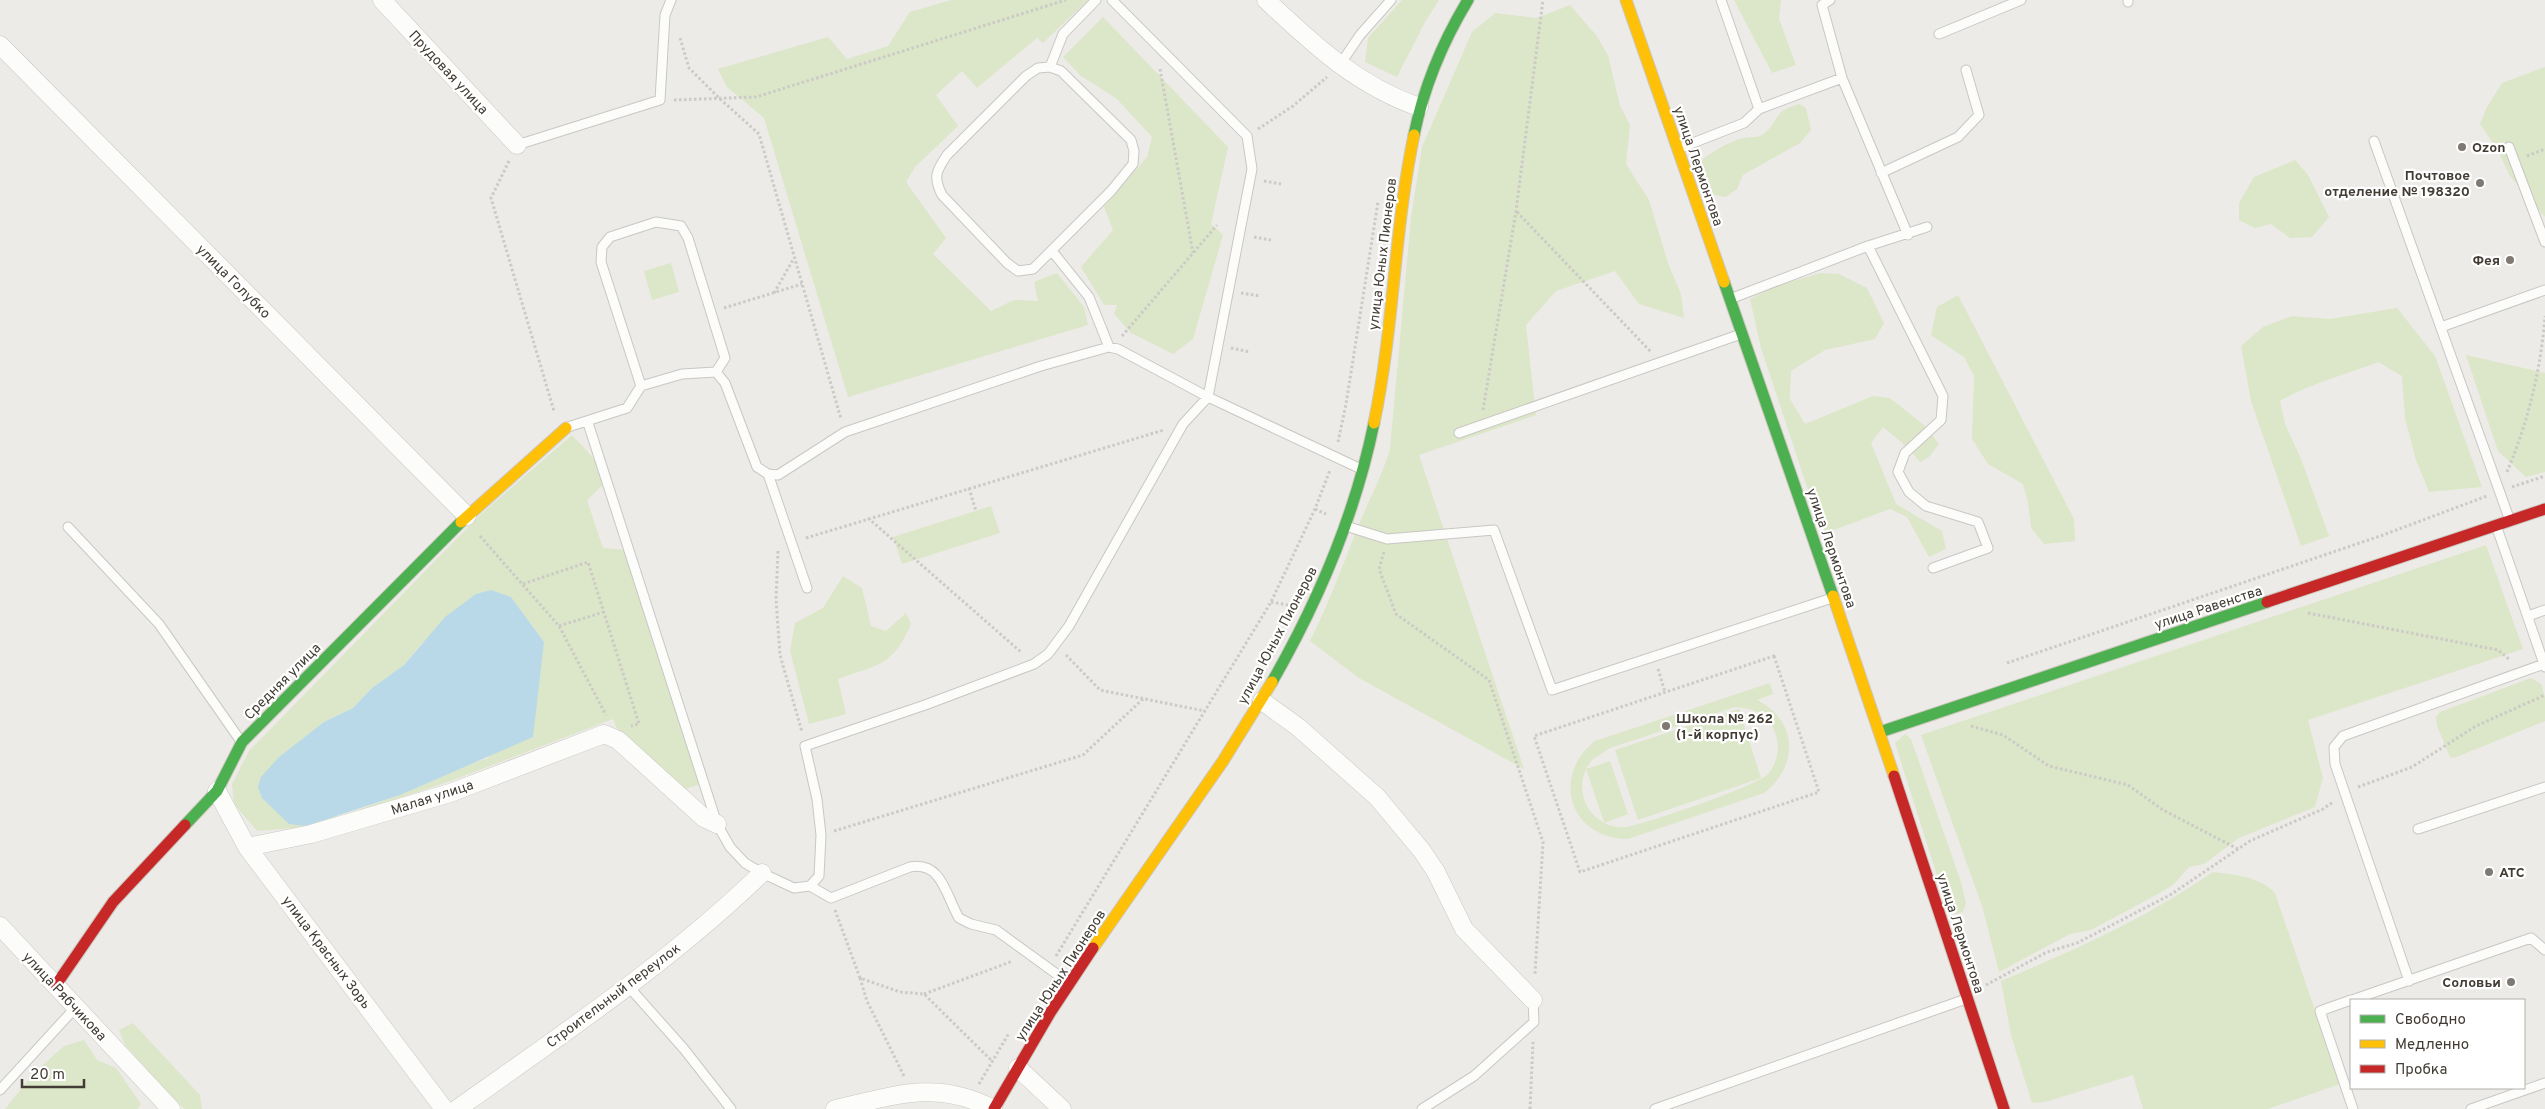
<svg xmlns="http://www.w3.org/2000/svg" width="2545" height="1109" viewBox="0 0 2545 1109" font-family="Overpass,sans-serif">
	<style>
		.green { fill: #dce6c8; fill-rule: evenodd }
		.water { fill: #b9d9e9 }
		.lines { fill: none; stroke-linecap: round; stroke-linejoin: round }
		.lane-casing { stroke: #c9c7c3; stroke-width: 11 }
		.street-casing { stroke: #c9c7c3; stroke-width: 19 }
		.fast-casing { stroke: #ccc7be; stroke-width: 13 }
		.slow-casing { stroke: #ccc7be; stroke-width: 13 }
		.jam-casing { stroke: #ccc7be; stroke-width: 13 }
		.path { stroke: #cbcac6; stroke-width: 3; stroke-dasharray: 2.5 2.5; stroke-linecap: butt }
		.lane { stroke: #fcfcfb; stroke-width: 9 }
		.street { stroke: #fcfcfb; stroke-width: 18 }
		.fast { stroke: #4caf50; stroke-width: 11 }
		.slow { stroke: #ffc107; stroke-width: 11 }
		.jam { stroke: #c62828; stroke-width: 11 }
		.poi-dot { fill: #7e7973; stroke: #fff; stroke-width: 2 }
		.labels { text-anchor: middle; stroke-width: 4.5; stroke-linejoin: round; paint-order: stroke }
		.street-label { font-size: 14px; fill: #423c34; stroke: #fff }
		.poi-label { font-size: 14px; font-weight: bold; fill: #423c34; stroke: #fff; text-anchor: start }
	</style>
	<rect width="100%" height="100%" fill="#edebe7"/>
	<!-- green -->
	<path class="green" d="M951,0h137l-45,43 -6,-5 -60,50 -15,-17 -26,24 22,31 -43,41 -9,15 40,56 -13,16 58,57 23,-11 24,1 -4,-19 23,-9 27,34 4,18 -240,72 -84,-279 -37,-31 -9,-18 110,-32 19,22 41,-13 22,-34z
		M1402,0h37l-14,22 -28,55 -32,-15 3,-24z
		M1734,0h47l-2,19 17,46 -24,8z
		M1570,5l26,30 12,20 12,51 10,19 -4,39 23,36 19,63 13,31 3,24 -45,-14 -24,-33 -59,20 -30,34 10,90 -117,40 105,314 -165,-91 -49,-37c20,-40 35,-82 52,-124 10,-23 21,-44 28,-68l21,-231 11,-71 50,-115 23,-19 42,5z
		M1103,17l125,130 -17,77 12,11 -30,104 -20,15 -42,-21 -17,-19 3,-9h-13l-23,-38 32,-37 -9,-23 43,-50 5,-20 -36,-39 -35,-22 -18,-19z
		M2545,67v150l-35,-41 -13,-27 -17,-25 6,-15 16,-26z
		M1799,104l7,4 5,22 -11,13 -57,32 -6,14 -11,8 -17,-3 -13,-30c15,-11 29,-21 47,-26 8,-2 15,1 22,-5 16,-15 7,-21 34,-29z
		M2295,160l13,15 21,42 -17,20 -22,1 -19,-14 -16,4 -16,-8v-17l15,-26z
		M671,263l8,29 -27,8 -8,-29z
		M1821,273l18,1 28,14 17,35 -9,16 -50,11 -34,21 -1,28 15,25 68,-28 17,2 35,28 14,18 -10,13 -9,5 -13,-15 -24,-20 -12,16 25,61 46,27 4,18 -17,8 -22,-40 -17,-8 -64,24 -11,-22 -54,-163 -11,-49 29,-14z
		M1958,295l116,224 1,22 -31,3 -13,-16 -3,-26 -5,-18 -35,-20 -16,-25 2,-63 -10,-19 -33,-22 6,-28z
		M2397,308l38,48 47,131 -53,5 -13,-32 -11,-42 -3,-42 -24,-14c-33,13 -67,21 -98,39l5,23 16,35 28,77 -28,10 -50,-145 -10,-55 22,-19 29,-11 38,3z
		M2466,355l79,18v99l-19,5 -28,-26z
		M572,435l26,28 7,20 -18,17 16,48 23,2 77,233 -20,7 -67,-63 -3,-8 -160,61 -135,46 -61,5 -23,-27 -2,-20 17,-33 232,-237zM511,597l33,45 -5,34 -51,82 -36,12 -52,25 -63,22 -13,-95 29,-14 19,-20 32,-23 19,-23z
		M991,506l9,27 -98,31 -9,-27z
		M2486,545l37,104 -215,71 15,58 -8,29 -76,31 -35,26 -15,3 -16,18 -15,9 -67,36 -21,4 -71,38 -17,-66 -61,-171z
		M843,576l19,12 9,38 15,5 20,-18 5,11c-19,43 -32,40 -73,55l8,35 -37,10 -19,-73 5,-28 28,-15z
		M2531,678l10,6 4,13v24l-91,37 -4,-1 -13,-31 -1,-9 4,-5z
		M1770,683l3,11 -16,6c41,21 42,66 7,93l-136,46c-58,0 -78,-63 -33,-98zM1735,707c16,1 30,6 38,21 8,15 6,33 -5,46 -11,12 -122,50 -142,53 -8,1 -15,-1 -22,-4l24,-9 -18,-53 -24,8 6,-9 18,-12zM1586,769l18,53v1c-20,-12 -27,-33 -18,-54z
		M1739,709l22,69 -123,42 -23,-70z
		M1905,734l6,5 50,143 5,21 -3,9 -7,2 -8,-4 -53,-167z
		M2213,872c23,3 45,4 62,21l65,191 -72,25h-125l-10,-34 -88,27 -13,1 -21,-68 -10,-54c74,-31 146,-63 212,-109z
		M133,1023l67,72 2,14h-17l-7,-5 -53,-59 -6,-15z
		M84,1040l13,20 19,8 25,36 -4,5h-132l29,-36 30,-27z"/>
	<!-- water -->
	<path class="water" d="M491,590l20,7 33,45 -11,95 -133,58 -94,31 -17,-2 -27,-26 -4,-11 3,-10 18,-20 45,-35 29,-14 19,-20 32,-23 41,-48 31,-23z"/>
	<g class="lines">
		<defs>
			<path id="lane" d="M1830,0l-8,5 20,73 66,157
				M2128,0v2
				M1939,34l82,-34
				M1339,66l21,-31 31,-35
				M1050,67l11,4 70,69 3,11 -1,13 -22,27 -78,78 -15,2 -11,-8 -65,-68c-9,-18 -6,-24 5,-40l79,-79 12,-8z
				M1050,67l13,-33 33,-34
				M1759,109l83,-31
				M2374,141l135,377
				M517,145l143,-45 5,-85 6,-15
				M2509,147l36,95
				M1680,148l64,-25 15,-14 -38,-109
				M1881,173l77,-36 21,-22 -13,-45
				M1868,246l75,150 -2,24 -36,33 -7,19 11,20 17,14 52,16 10,26 -55,20
				M1052,251l37,46 20,50
				M1730,299l138,-53 59,-19
				M2441,327l104,-37
				M641,386l-40,-124 1,-15 8,-10 46,-15 25,4 7,12 37,120 -9,14
				M588,423l129,401 13,23 15,16 17,10 32,15 16,-2 9,-10 2,-41 -4,-36 -12,-53 120,-41 109,-41 14,-10 21,-28 114,-202 25,-27 44,-228 -5,-33 -135,-136
				M568,427l59,-19 14,-22 41,-12 34,-2 9,11 32,84 11,7 10,1 67,-43 196,-66 68,-19 9,2 90,48 153,72
				M1459,433l282,-99
				M768,474l39,114
				M68,527l91,97 81,116
				M1349,527l38,12 107,-9 58,160 280,-92
				M2497,528l48,139
				M2528,616l17,-6
				M2418,829l127,-42
				M810,886l21,12 79,-31c32,-6 36,29 49,51l12,6 25,6 73,53
				M2409,981l-74,-217 -1,-17 9,-11 201,-72
				M629,987l55,62 47,60
				M2351,1000l-31,11 33,98
				M2352,1000l179,-62 14,12
				M0,1090l75,-82
				M1422,1109l52,-33 60,-54 -1,-22
				M1655,1109l311,-110
				M2471,1109l74,-26"/>
			<path id="street" d="M382,0l135,145
				M1266,0c47,44 90,85 153,107
				M0,45l467,471
				M1262,701l36,26 79,70 45,54 14,21 28,57 69,71
				M217,791l30,56 197,262
				M247,847l64,-13 139,-41 154,-59 14,6 86,78 13,6
				M0,926l171,183
				M1018,1068l44,41
				M457,1109c104,-74 212,-146 305,-236
				M835,1109c59,-13 101,-30 158,0"/>
			<path id="fast" d="M1414,135c10,-49 28,-92 54,-135
				M1724,282l109,314
				M1272,682c47,-82 83,-166 102,-259
				M1880,732l387,-130
				M185,825l32,-34 25,-49 219,-220"/>
			<path id="slow" d="M1626,0l98,282
				M1374,423c20,-95 20,-193 40,-288
				M461,522l105,-94
				M1833,596l61,180
				M1093,948l130,-187 49,-79"/>
			<path id="jam" d="M2267,602l278,-93
				M1894,776l110,333
				M56,985l57,-83 72,-77
				M994,1109l56,-96 43,-65"/>
		</defs>
		<!-- lane casing -->
		<use href="#lane" class="lane-casing"/>
		<!-- street casing -->
		<use href="#street" class="street-casing"/>
		<!-- fast casing -->
		<use href="#fast" class="fast-casing"/>
		<!-- slow casing -->
		<use href="#slow" class="slow-casing"/>
		<!-- jam casing -->
		<use href="#jam" class="jam-casing"/>
		<!-- path -->
		<path class="path" d="M680,38l9,30 29,29 41,37 82,285
			M1160,69l33,184
			M674,100l82,-3 310,-97
			M1258,129l35,-23 34,-29
			M2527,156l18,-7
			M509,161l-18,37 63,213
			M1264,181l17,3
			M1517,212l134,140
			M1254,237l17,3
			M774,293l20,-35
			M1241,293l19,3
			M724,308l78,-24
			M1122,336l95,-111
			M1231,348l19,4
			M1483,410l33,-199 27,-211
			M1338,442l8,-38 32,-202
			M2507,472c21,-50 34,-103 38,-156
			M2512,487l33,-11
			M969,488l7,23
			M1315,509l11,5
			M868,518l154,135
			M480,536l79,90 47,89
			M806,538l358,-108
			M778,551l-2,48 4,56 22,77
			M1384,552l-5,17 17,45 93,66 54,162 -8,132
			M523,584l65,-22 51,162 -8,2
			M1271,602l17,3
			M2308,613l190,37 12,10
			M559,626l45,-14
			M1066,655l34,35 105,21
			M1774,656l45,136 -239,80 -46,-136z
			M2007,663l376,-128 104,-39
			M1658,669l7,23
			M1971,726l32,9 46,31 79,19 35,25 75,39
			M2358,787l54,-20 64,-41 69,-31
			M834,831l249,-76 61,-57
			M835,910l25,68 40,14 24,2 68,67
			M1056,956l215,-354 44,-93 15,-39
			M860,978l7,23 37,75
			M1986,985l61,-33 30,-9 93,-48 80,-54 73,-32 10,-7
			M924,994l89,-33
			M979,1084l30,-51
			M1530,1109l3,-67"/>
		<!-- lane -->
		<use href="#lane" class="lane"/>
		<!-- street -->
		<use href="#street" class="street"/>
		<!-- fast -->
		<use href="#fast" class="fast"/>
		<!-- slow -->
		<use href="#slow" class="slow"/>
		<!-- jam -->
		<use href="#jam" class="jam"/>
	</g>
	<!-- markers -->
	<g class="poi-dot">
		<circle cx="2462" cy="147" r="5"/>
		<circle cx="2480" cy="183" r="5"/>
		<circle cx="2510" cy="260" r="5"/>
		<circle cx="1666" cy="726" r="5"/>
		<circle cx="2489" cy="872" r="5"/>
		<circle cx="2511" cy="982" r="5"/>
	</g>
	<g class="labels">
		<!-- street labels -->
		<g class="street-label">
			<text transform="translate(449 72) rotate(47)" y="5">Прудовая улица</text>
			<text transform="translate(1699 166) rotate(71)" y="5">улица Лермонтова</text>
			<text transform="translate(1382 254) rotate(-83)" y="5">улица Юных Пионеров</text>
			<text transform="translate(234 281) rotate(45)" y="5">улица Голубко</text>
			<text transform="translate(1832 548) rotate(71)" y="5">улица Лермонтова</text>
			<text transform="translate(2208 607) rotate(-18)" y="5">улица Равенства</text>
			<text transform="translate(1277 635) rotate(-62)" y="5">улица Юных Пионеров</text>
			<text transform="translate(282 681) rotate(-45)" y="5">Средняя улица</text>
			<text transform="translate(432 797) rotate(-18)" y="5">Малая улица</text>
			<text transform="translate(1961 933) rotate(72)" y="5">улица Лермонтова</text>
			<text transform="translate(327 952) rotate(53)" y="5">улица Красных Зорь</text>
			<text transform="translate(1060 975) rotate(-57)" y="5">улица Юных Пионеров</text>
			<text transform="translate(613 995) rotate(-37)" y="5">Строительный переулок</text>
			<text transform="translate(65 996) rotate(47)" y="5">улица Рябчикова</text>
		</g>
		<!-- poi labels -->
		<g class="poi-label">
			<text x="2472" y="152">Ozon</text>
			<text x="2470" y="180" text-anchor="end">Почтовое<tspan x="2470" dy="16">отделение № 198320</tspan></text>
			<text x="2500" y="265" text-anchor="end">Фея</text>
			<text x="1676" y="723">Школа № 262<tspan x="1676" dy="16">(1-й корпус)</tspan></text>
			<text x="2499" y="877">АТС</text>
			<text x="2501" y="987" text-anchor="end">Соловьи</text>
		</g>
	</g>
	<!-- legend -->
	<rect x="2350" y="999" width="175" height="90" fill="#ffffff" stroke="#b3b1ae"/>
	<rect x="2360" y="1015" width="25" height="8" fill="#4caf50" stroke="#b3b1ae"/>
	<text x="2395" y="1024" font-size="15" fill="#423c34">Свободно</text>
	<rect x="2360" y="1040" width="25" height="8" fill="#ffc107" stroke="#b3b1ae"/>
	<text x="2395" y="1049" font-size="15" fill="#423c34">Медленно</text>
	<rect x="2360" y="1065" width="25" height="8" fill="#c62828" stroke="#b3b1ae"/>
	<text x="2395" y="1074" font-size="15" fill="#423c34">Пробка</text>
	<!-- scale -->
	<path d="M22 1079v8h62v-8" fill="none" stroke="#423c34" stroke-width="2.5"/>
	<text x="30" y="1079" font-size="15" fill="#423c34" stroke="#ffffff" stroke-width="4" paint-order="stroke">20 m</text>
</svg>
